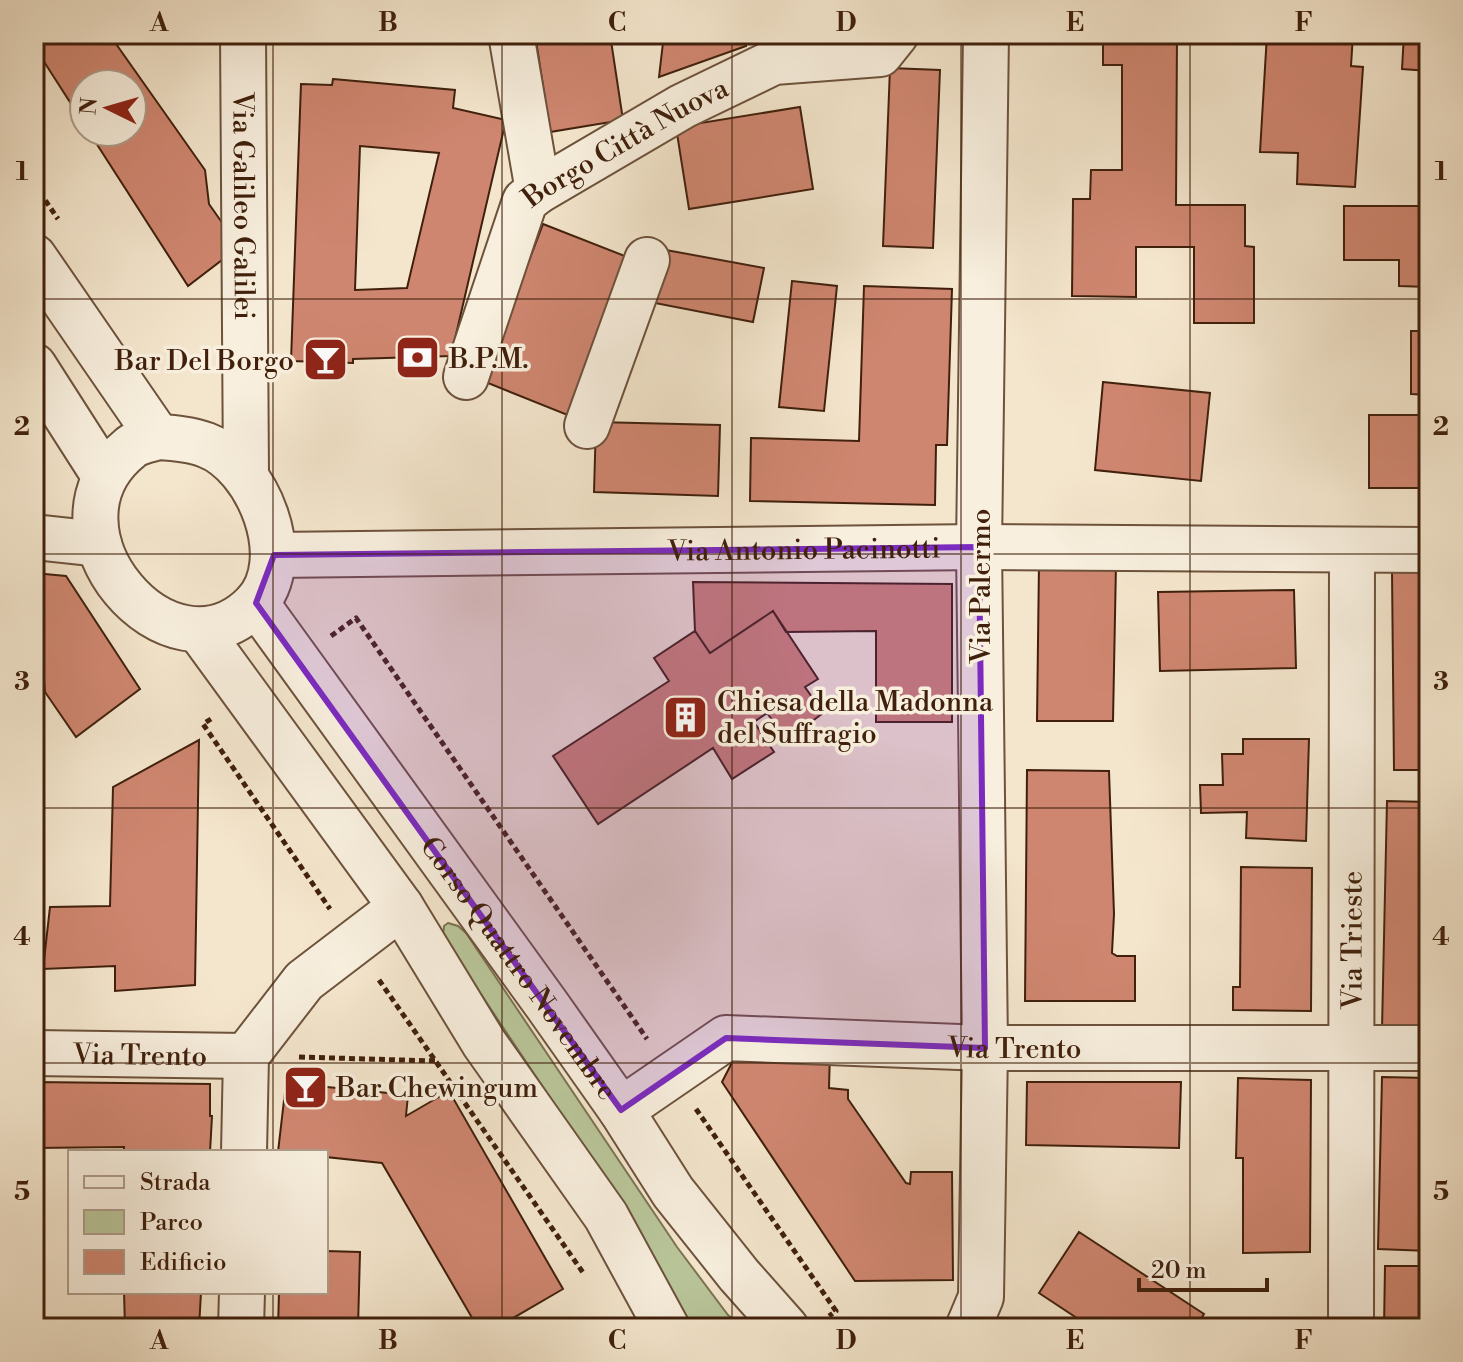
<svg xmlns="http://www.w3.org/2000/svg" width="1463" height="1362" viewBox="0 0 1463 1362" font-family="'Libre Bodoni',serif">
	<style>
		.green { fill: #b9c69a; stroke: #7c7353; stroke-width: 2 }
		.building { fill: #cf8670; stroke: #40200c; stroke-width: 2; fill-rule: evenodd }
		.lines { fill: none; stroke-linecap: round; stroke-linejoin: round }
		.minor-casing { stroke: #6d523c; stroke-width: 48 }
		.path { stroke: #40200c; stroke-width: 5; stroke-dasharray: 6 4; stroke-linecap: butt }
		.minor { stroke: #f8efde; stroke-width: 44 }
		.marked { fill: #7b2cbf; fill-opacity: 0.2; stroke: #7b2cbf; stroke-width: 6; stroke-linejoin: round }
		.grid { fill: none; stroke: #40200c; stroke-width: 2; stroke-opacity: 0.55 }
		.labels { text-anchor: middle; stroke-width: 7; stroke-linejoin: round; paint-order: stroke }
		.street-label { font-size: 28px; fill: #40200c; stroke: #f8efde }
		.poi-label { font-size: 28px; fill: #40200c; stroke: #f8efde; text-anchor: start }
		.neatline { fill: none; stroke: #40200c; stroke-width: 3 }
		.grid-label { font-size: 26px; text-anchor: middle; font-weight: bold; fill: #40200c }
	</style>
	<rect width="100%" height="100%" fill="#f4e6cd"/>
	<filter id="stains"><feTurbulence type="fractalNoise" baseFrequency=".0025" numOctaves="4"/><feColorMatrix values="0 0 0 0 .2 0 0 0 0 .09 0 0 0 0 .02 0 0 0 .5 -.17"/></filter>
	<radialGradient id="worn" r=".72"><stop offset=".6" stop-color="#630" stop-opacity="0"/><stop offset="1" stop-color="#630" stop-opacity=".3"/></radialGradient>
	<!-- green -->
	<path class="green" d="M448,923l10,3 8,7 211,314 51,68 17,13h-52l-66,-115 -181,-271 -3,-6 1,-10z"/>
	<!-- building -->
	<path class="building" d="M34,34h75l96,136 4,34 30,43 -51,39 -99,-154h43v-48h-48v40l-50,-78z
		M535,34h75l13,86 -73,12z
		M664,34h83l-1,12 -87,31z
		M1103,34h74l-1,171h69v41l9,1v76h-60v-76h-58v50l-64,-1 1,-97h17l1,-29h31v-105h-19z
		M1267,34h86l-2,32 12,1 -8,120 -58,-3 1,-31 -38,-1z
		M1404,34h25v37l-27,-2z
		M890,68l50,2 -7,178 -50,-2z
		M333,79l122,11 -2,18 53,12 -55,236 -98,3v4l-62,-2 10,-277 31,1zM360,146l79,7 -32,135 -52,2z
		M800,107l13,82 -124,20 -13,-82z
		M1344,206h85v81l-30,-1v-26h-55z
		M543,224l97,38 -60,158 -97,-39z
		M666,250l98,18 -11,54 -98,-19z
		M792,281l45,5 -13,125 -45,-4z
		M864,286l88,3 -5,156h-11l-1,60 -185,-4 1,-63 108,3z
		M1411,331h18v64l-18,-1z
		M1103,382l107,11 -9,88 -106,-11z
		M1369,415h60v73h-60z
		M596,422l124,3 -2,71 -124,-4z
		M1039,563l77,1 -3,157h-76z
		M1392,571h37v199h-35z
		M34,573l32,3 74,113 -64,48 -31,-45 -4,-43 -7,-1z
		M693,582l259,2v138h-76v-91l-90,1 -13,-21 -63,42 -15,-22z
		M1294,590l2,78 -136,3 -2,-79z
		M773,611l45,68 -13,8 18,26 -36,27 -20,-27 -13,9 20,30 -42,27 -19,-31 -115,76 -45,-68 116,-75 -15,-23 41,-27 15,22z
		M1243,739h66l-3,102 -60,-3 1,-26 -46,1 -1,-28h23l-1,-31h21z
		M199,740l-4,245 -80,6v-25l-72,3 7,-62 60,-1 3,-119z
		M1027,770l82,1 5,143 -2,39 5,3h18v45h-110z
		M1387,801l42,1v228l-47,-1z
		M1241,867l71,1 -1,143 -78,-1v-23h7z
		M739,1049l91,2 -1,37 19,2v9l58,84 4,1 1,-12h41l1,108 -98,1 -133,-199z
		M1382,1077l47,1v173l-51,-2z
		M1238,1078l73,2 -1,172 -67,1v-95h-7z
		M34,1082l176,2v32h2l-2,36h-86v-5l-90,1z
		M1027,1082h154l-2,66 -153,-3z
		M286,1083l122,12 -2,21 43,-25 114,198 -67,39h-18l-96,-165 -56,-6v-5h-48z
		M1079,1232l125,82 -9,14h-103l-53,-35z
		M326,1251l34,1 -2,76h-80l1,-36h47z
		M1385,1266h44v62h-45z
		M124,1292h77l-2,36h-115l41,-1z
		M611,1320l5,8h-16z"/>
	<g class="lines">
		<defs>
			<g id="minor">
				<path id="s1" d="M243,34l3,441"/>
				<path d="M511,34l27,157"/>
				<path d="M34,257l124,180"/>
				<path d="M34,366l71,111"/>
				<path id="s2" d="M466,377l59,-176 13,-10 145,-85 91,-44 106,-8 16,-20"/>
				<path d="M587,426l60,-166"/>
				<path d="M158,437c16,1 33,2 48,8 52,19 91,115 49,159 -85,88 -225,-76 -125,-156 6,-6 19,-8 28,-11z"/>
				<path d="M34,537l65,7"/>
				<path id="s3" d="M274,555l705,-8 450,3"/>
				<path id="s4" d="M256,603l291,402 74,105 52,82 66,83 47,53"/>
				<path d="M199,630l202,277 83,136 122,173 61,112"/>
				<path id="s5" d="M34,1053l212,3"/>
				<path id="s6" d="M621,1110l105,-72 259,10h444"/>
				<path d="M244,1152l2,-96 58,-75 97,-74"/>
				<path d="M241,1328l1,-36"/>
				<path d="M968,1328l13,-31 4,-249 -6,-501 7,-513"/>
				<path id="s7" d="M1351,1328l1,-777"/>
			</g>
		</defs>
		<!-- minor casing -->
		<use href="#minor" class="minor-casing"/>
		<!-- path -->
		<path class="path" d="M34,184l24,35
			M331,636l25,-18 291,421
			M211,719l-8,5 127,185
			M379,980l205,294
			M299,1057l137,4
			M696,1109l140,202 -7,5"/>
		<!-- minor -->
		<use href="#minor" class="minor"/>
	</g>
	<!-- marked area -->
	<path class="marked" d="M979,547l6,501 -259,-10 -105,72 -365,-507 18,-48z"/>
	<!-- grid -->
	<path class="grid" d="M273,34v1118M502,34v1294M732,34v1294M961,34v1294M1190,34v1294M34,299h1395M34,554h1395M34,808h1395M34,1063h1395M273,1292v36"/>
	<!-- icons -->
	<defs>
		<symbol id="bank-square" viewBox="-11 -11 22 22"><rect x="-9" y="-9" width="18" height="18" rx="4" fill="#8f2418" stroke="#f8efde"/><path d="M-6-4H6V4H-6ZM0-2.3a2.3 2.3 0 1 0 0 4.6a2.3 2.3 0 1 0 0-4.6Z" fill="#fff"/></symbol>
		<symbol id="bar-square" viewBox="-11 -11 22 22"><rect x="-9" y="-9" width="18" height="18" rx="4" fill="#8f2418" stroke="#f8efde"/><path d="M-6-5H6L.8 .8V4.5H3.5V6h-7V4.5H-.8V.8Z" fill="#fff"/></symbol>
		<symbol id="building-square" viewBox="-11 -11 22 22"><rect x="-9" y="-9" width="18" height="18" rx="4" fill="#8f2418" stroke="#f8efde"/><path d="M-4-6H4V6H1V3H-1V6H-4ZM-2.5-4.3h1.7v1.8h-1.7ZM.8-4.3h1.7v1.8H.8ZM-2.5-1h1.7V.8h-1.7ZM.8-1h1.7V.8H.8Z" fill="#fff"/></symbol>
	</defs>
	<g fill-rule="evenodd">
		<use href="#bank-square" x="392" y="332" width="51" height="51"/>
		<use href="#bar-square" x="300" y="334" width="51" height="51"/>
		<use href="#building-square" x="660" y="692" width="51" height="51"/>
		<use href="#bar-square" x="280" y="1062" width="51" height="51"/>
	</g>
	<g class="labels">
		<!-- street labels -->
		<g class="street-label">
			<text dy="10" stroke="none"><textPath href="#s2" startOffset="302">Borgo Città Nuova</textPath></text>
			<text dy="10" stroke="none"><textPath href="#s1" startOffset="172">Via Galileo Galilei</textPath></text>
			<text dy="10" stroke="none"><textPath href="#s3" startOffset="530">Via Antonio Pacinotti</textPath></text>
			<text transform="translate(980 586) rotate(-90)" y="10">Via Palermo</text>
			<text dy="10" stroke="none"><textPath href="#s7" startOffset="388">Via Trieste</textPath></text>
			<text dy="10" stroke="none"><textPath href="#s4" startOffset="450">Corso Quattro Novembre</textPath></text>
			<text dy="10" stroke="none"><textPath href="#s6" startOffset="416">Via Trento</textPath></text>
			<text dy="10" stroke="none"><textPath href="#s5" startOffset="106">Via Trento</textPath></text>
		</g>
		<!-- poi labels -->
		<g class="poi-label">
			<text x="449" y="368">B.P.M.</text>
			<text x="294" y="370" text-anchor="end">Bar Del Borgo</text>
			<text x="717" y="711">Chiesa della Madonna<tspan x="717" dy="32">del Suffragio</tspan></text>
			<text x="336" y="1097">Bar Chewingum</text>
		</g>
	</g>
	<!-- margin -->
	<rect width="1463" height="1362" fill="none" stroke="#f4e6cd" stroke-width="88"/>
	<!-- legend -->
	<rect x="68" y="1150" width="260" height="144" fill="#f8efde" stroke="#ae9c8a" stroke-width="2"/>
	<rect x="84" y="1176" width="40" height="12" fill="#f8efde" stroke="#ae9c8a" stroke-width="2"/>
	<text x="140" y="1190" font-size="24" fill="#40200c">Strada</text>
	<rect x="84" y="1210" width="40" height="24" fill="#b9c69a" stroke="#ae9c8a" stroke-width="2"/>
	<text x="140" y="1230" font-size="24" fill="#40200c">Parco</text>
	<rect x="84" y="1250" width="40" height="24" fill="#cf8670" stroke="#ae9c8a" stroke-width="2"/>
	<text x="140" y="1270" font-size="24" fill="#40200c">Edificio</text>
	<!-- north arrow -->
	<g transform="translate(108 108) rotate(275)"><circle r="38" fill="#f8efde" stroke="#ae9c8a" stroke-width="2"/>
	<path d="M0-6L14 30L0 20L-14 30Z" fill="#8f2418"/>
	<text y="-12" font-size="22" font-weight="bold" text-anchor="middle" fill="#40200c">N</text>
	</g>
	<!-- scale -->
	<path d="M1139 1278v12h128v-12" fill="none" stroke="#40200c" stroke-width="4"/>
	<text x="1151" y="1278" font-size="24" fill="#40200c" stroke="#f8efde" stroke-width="6" paint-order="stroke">20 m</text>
	<rect x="44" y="44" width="1375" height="1274" class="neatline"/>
	<g class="grid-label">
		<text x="159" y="31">A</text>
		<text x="388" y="31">B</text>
		<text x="617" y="31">C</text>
		<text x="846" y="31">D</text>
		<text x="1075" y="31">E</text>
		<text x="1304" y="31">F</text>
		<text x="22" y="180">1</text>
		<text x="1441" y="180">1</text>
		<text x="22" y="435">2</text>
		<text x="1441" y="435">2</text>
		<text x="22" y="690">3</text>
		<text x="1441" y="690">3</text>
		<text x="22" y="945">4</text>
		<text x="1441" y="945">4</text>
		<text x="22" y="1200">5</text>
		<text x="1441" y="1200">5</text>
		<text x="159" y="1349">A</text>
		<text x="388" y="1349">B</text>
		<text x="617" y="1349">C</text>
		<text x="846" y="1349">D</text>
		<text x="1075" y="1349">E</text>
		<text x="1304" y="1349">F</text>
	</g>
	<rect width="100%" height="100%" filter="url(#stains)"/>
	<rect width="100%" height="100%" fill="url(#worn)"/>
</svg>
